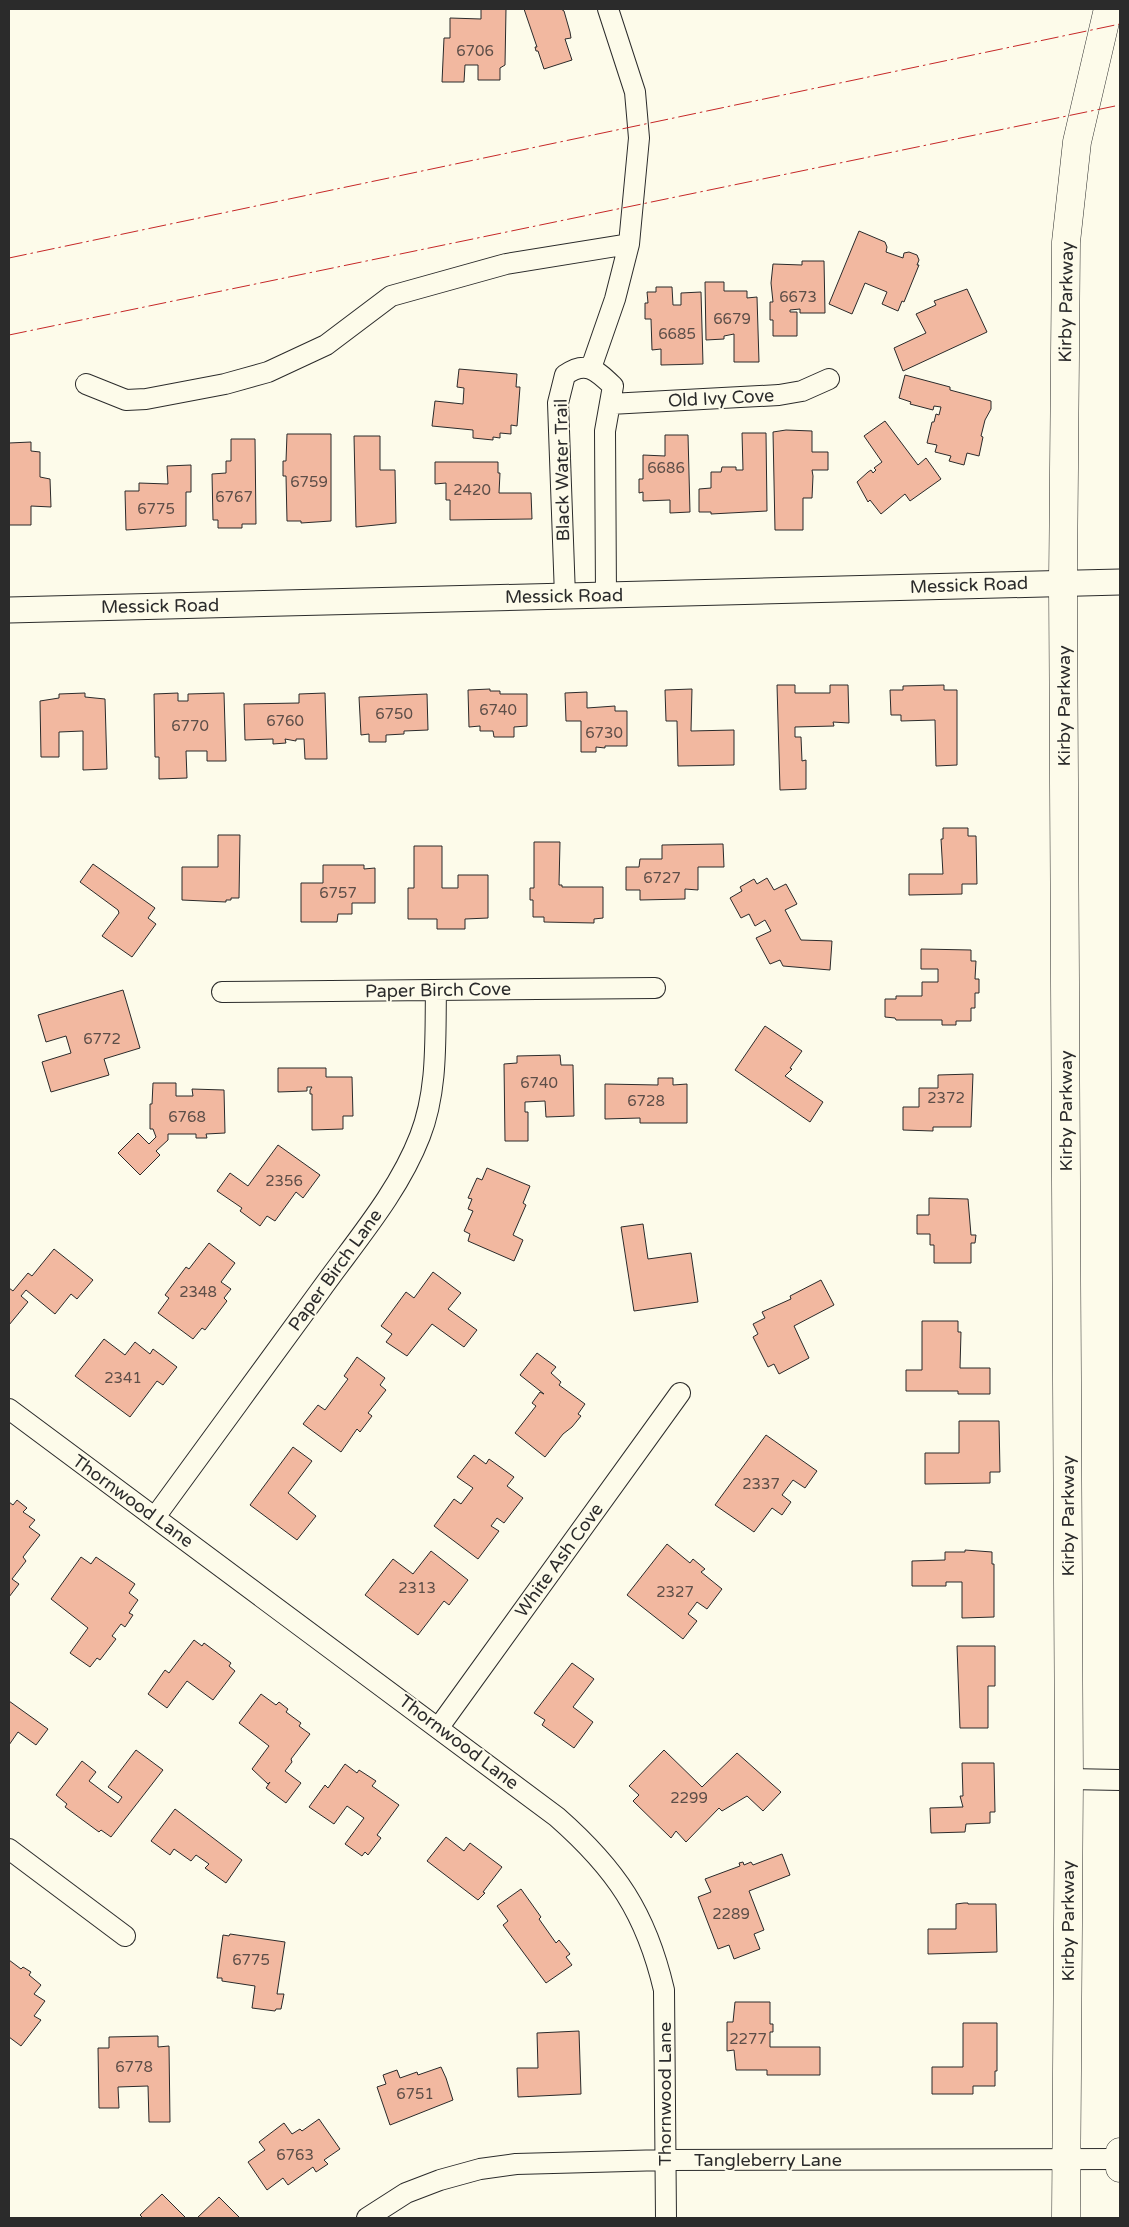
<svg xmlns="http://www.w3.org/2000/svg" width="1129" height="2227" viewBox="0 0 1129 2227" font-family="'Varela Round',sans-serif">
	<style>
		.building { fill: #f2b8a0; stroke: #2b2b2b }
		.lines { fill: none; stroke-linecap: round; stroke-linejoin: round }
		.minor-casing { stroke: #2b2b2b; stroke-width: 22 }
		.tertiary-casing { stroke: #2b2b2b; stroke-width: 27 }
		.secondary-casing { stroke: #2b2b2b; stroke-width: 29 }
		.minor { stroke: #fdfbea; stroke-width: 20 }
		.tertiary { stroke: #fdfbea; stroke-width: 25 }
		.secondary { stroke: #fdfbea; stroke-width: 28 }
		.power { stroke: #c62828; stroke-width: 1; stroke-dasharray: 18 4 2.5 4; stroke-linecap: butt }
		.labels { text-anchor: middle; stroke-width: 4; stroke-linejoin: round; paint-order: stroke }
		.number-label { font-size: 15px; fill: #5d4e48 }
		.street-label { font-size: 18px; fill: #2b2b2b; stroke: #fdfbea }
	</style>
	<rect width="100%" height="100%" fill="#fdfbea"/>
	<!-- building -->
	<path class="building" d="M481,9h25l-1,56 -5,3v12h-22v-15h-13l-1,17h-22l2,-44h6v-20l31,1z
		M524,9h37l3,2 6,21 1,6 -6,1 7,21 -28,9 -6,-18h-2l-1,-4h2z
		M859,231l26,11 2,5 -1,5 17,6 1,-5 5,-1 8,3 2,5 -2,5h2l-15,37 -2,-1 -4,10 -16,-7 5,-12 -22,-9 -13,31 -23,-10z
		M802,261h22l1,52h-25v-4l-10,1v2h7v24h-24v-16h-3v-18h3l-2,-19 2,-19 29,1z
		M705,282h19v9h23v7l10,-1 2,65h-25v-28l-10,2v3l-18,1z
		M656,287h16l1,18h8v-12l20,-1 2,72 -42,1v-16l-9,1 -1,-31h-6v-16h3l-1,-11h9z
		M967,289l20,43 -84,39 -9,-23 32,-15 -10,-19 20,-9 -2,-4z
		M459,369l58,5 -1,13h4l-3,39 -6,-1v9l-11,-1v5l-7,-1v3l-20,-2v-8l-41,-4 3,-25 28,3 1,-16 -7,-1z
		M905,375l45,12v3l41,11v8l-6,11 -4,16 2,1 -4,19 -12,-3 -3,12 -15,-4 2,-5 -16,-4 2,-7 -10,-2 5,-21h2l2,-8 3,1 2,-8 -7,-1 -1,4 -23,-6 1,-2 -12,-4z
		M885,421l33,44 8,-7 15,21 -31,22 -5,-7 -24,20 -11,-14 -2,2 -11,-20 11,-10 3,-2 2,3 3,-3 -2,-2 8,-6 -18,-26z
		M786,430l26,1v21h16v18h-16l1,6 -1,22h-9v32h-28l-2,-98z
		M742,433h24l1,78 -56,3v-2h-12v-23l12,-1v-16h10l1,-5h14v3h7z
		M287,434h44v87l-30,2v-2h-14l-1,-45h-3v-15h3z
		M665,435h23l2,77 -20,1v-13l-27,1v-9l-4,1v-14h4v-24l22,1z
		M354,436h26v34h15l1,53 -40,4z
		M231,439h24l1,85h-14v4h-24v-8h-5l-1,-46 14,-1v-12h5z
		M31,442v9l9,1v25l10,2 1,28 -20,-1v19h-22v-82z
		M435,462h63v11h2l-1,20h32l1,26 -82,1v-20h-4v-17l-11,1z
		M191,465v27h-5v34l-60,4 -1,-39h14v-8l29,1 -1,-18z
		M777,685h18v8h35v-8h18l1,38 -16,-1 1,4 -39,1v10h6l1,24 4,-1v29l-26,1z
		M944,685v5h13v75l-21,1 -1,-46 -34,1v-6h-10l-1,-25h13v-4z
		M490,689v2h10v3h27v32l-13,1v10h-20l-1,-6h-13v-5l-11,1 -1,-37z
		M692,689l-1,42 43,-1v35l-56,1 -1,-45h-11l-1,-31z
		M587,692v16l28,-2v5h12v35h-22v2l-9,-1v5h-15v-31h-15l-1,-28z
		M85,693v4l20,2 2,70 -24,1v-39l-24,1v25h-18l-1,-56 19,-3v-4z
		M178,693v8h10v-7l36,-1 2,68h-19v-10h-21l1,27 -28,1v-22h-4l-1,-63z
		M325,693l2,66h-22l-1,-20h-8v2l-11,-2 1,4 -13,1v-5l-28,1 -1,-36 55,-1v-9z
		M427,694l1,36 -24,1v3l-18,1v7h-17v-8l-8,1 -2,-38z
		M943,828h25v8h8l1,48h-15v10l-53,1v-21h34l-2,-35h2z
		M218,835h22l-1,63h-8v2h-5v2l-44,-2v-33h36z
		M534,842h26l-1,43h3v2h41v31l-9,1v4l-50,-1v-5h-11v-17h-3v-12h4z
		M723,844l1,23h-26v23l-13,-1v10l-45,1v-10h-14v-23h13l1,-8h22v-14z
		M414,846h28v42h16v-13h30v43l-23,1v10h-28v-10h-29v-31h6z
		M93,864l62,44 -7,10 8,6 -24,33 -30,-21 17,-23 -1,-3 -38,-28z
		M323,865h41v4l11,-1v35h-23v11h-14l-1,8h-36v-39h22z
		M767,878l7,12 12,-6 11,20 -12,6 16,30 31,1 -2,29 -47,-4 -3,-6 -10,4 -14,-26 15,-7 -6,-11 -10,6 -6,-12 -8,4 -11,-20 12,-7 -2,-4 14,-8 3,5z
		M921,949l50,1v11h5l-1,18h4v14h-4v15h-4v13h-15v4h-14v-5h-46l-1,-2 -10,-1v-18h11v-3h26v-14h16v-13h-17z
		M123,990l17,58 -36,11 5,16 -58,17 -9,-30 29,-9 -5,-17 -20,6 -8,-27z
		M765,1026l37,25 -12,17 2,1 -7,7 38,26 -13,20 -75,-52z
		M560,1055l1,10h12l1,51 -28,1 -1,-16 -20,1v10h3v29h-23l-1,-77 13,-1v-7z
		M278,1068h48v9h26l1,39h-10v13l-31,1v-36h-2v-4l2,-3h-5v4l-29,1z
		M973,1074l-2,53h-38v4l-30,-1v-23h16v-19h19v-13z
		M658,1078h15v7l14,-1v39h-47v-5l-35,1v-35l53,1z
		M153,1083h23v13h17l-1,-7 32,1 1,43 -19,1 1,4h-11v-4h-28v6l-12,11 4,4 -20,20 -22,-22 20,-20 11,11 7,-7 -3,-8h-3v-25h2z
		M278,1145l42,30 -17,23 -7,-6 -21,29 -8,-5 -7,10 -20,-15 2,-3 -25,-17 13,-18 18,13z
		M487,1168l43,18 -7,17 3,2 -13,30 10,5 -9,21 -46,-20 2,-7 -6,-3 9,-20 -5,-2 4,-10 -4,-1 9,-20 5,2z
		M929,1198l39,1 3,36h5l-1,8h-4v20h-37v-18h-4v-11h-13v-19h12z
		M643,1224l5,35 43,-6 7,49 -64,9 -13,-84z
		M209,1243l26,20 -14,19 10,7 -7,9 3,3 -22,29 -3,-2 -9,11 -35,-26 11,-15 -4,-3 21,-28 3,2z
		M54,1249l39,31 -16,19 -6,-5 -16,20 -29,-24 -5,6 7,6 -19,23v-37l4,3 15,-18 4,3z
		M433,1272l28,21 -13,16 29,21 -13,17 -32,-23 -25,32 -21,-14 6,-8 -11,-8 25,-34 8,6z
		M821,1280l13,25 -40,21 15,32 -30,16 -5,-10 -6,3 -15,-30 5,-3 -5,-10 12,-6 -3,-6 29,-13 -1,-3z
		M922,1321h36v11h3l-1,36h30v26h-32v-3h-52v-21h16z
		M104,1339l21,16 10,-13 15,12 3,-5 24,18 -14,18 -6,-4 -27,36 -55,-41z
		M537,1353l19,14 -5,6 10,9 -2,3 26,19 -7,10 3,2 -9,11 -9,7 -18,23 -30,-24 21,-27 -4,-3 8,-11 4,2 -24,-19z
		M357,1357l28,21 -5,7 6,5 -18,23 4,3 -12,16 -3,-3 -16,23 -38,-28 15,-19 7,5 23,-31 -4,-3z
		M959,1421h40l1,51h-10v11l-65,1v-31h34z
		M766,1435l51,36 -12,17 -12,-8 -11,15 9,7 -9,13 -10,-7 -18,24 -39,-27z
		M293,1447l19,14 -24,32 28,23 -19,24 -47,-35z
		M474,1455l12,9 3,-5 25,18 -7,9 16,12 -19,25 -7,-5 -6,8 8,5 -21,28 -44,-33 20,-27 7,5 12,-16 -16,-11z
		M17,1500l10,8 -4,4 12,8 -6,7 11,8 -17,22 3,4 -14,18 7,5 -10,13v-95l4,3z
		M667,1544l23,19 3,-4 12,10 -4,3 21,17 -15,20 -10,-7 -9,12 9,7 -14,18 -56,-44z
		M965,1550l27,2v12h2v53l-32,1v-36h-16v4h-34v-25l33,-1v-8h20z
		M431,1551l37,29 -19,25 -5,-4 -26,34 -53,-40 28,-36 20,15z
		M81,1557l10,7 5,-7 39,27 -6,9 9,7 -9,13 4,2 -8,12 -4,-3 -9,12 4,3 -16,21 -3,-2 -7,9 -20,-14 18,-25 -37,-29z
		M194,1640l8,6 2,-3 27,20 -2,3 6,5 -22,29 -26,-19 -20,27 -19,-14 17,-24 4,3z
		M957,1646h38v40h-7v42h-28z
		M572,1663l22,16 -21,28 20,15 -19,26 -32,-23 3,-5 -11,-7z
		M261,1694l15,11 3,-3 9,7 -2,3 15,11 -2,3 11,8 -19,25 1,3 -7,9 16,12 -15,20 -20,-15 4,-6 -2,2 -16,-15 17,-23 -30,-23z
		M9,1701l39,28 -12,16 -18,-13 -9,13z
		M136,1750l27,20 -52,67 -10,-7 -2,2 -34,-25 2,-3 -11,-9 26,-34 14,11 -7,9 29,22 4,-6 -14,-10z
		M664,1750l38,37 35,-34 44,39 -18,19 -16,-15 -25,15 -3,-3 -33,34 -10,-11 -5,7 -38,-37 6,-6 -10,-9z
		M962,1763h32l1,49h-5v11l-24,1 -1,8 -34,1 -1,-25 33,-1 -3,-11h3z
		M345,1764l12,9 2,-3 17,11 -4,5 27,19 -22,30 4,3 -13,17 -3,-3 -3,4 -17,-12 19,-26 -17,-12 -13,18 -25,-17 16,-22 3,3z
		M175,1809l67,51 -16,23 -21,-15 4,-4 -13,-9 -5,6 -17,-12 -4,6 -19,-14z
		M446,1837l18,14 6,-8 32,24 -19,25 2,1 -7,7 -51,-39z
		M782,1854l8,21 -41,16 15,39 -10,4 6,15 -26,10 -5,-14 -11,4 -20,-52 13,-5 -6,-13 35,-13 -1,-3 4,-1 1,3 7,-3 2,3z
		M521,1889l20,28 -2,2 17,24 3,-3 11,14 -4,3 6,8 -26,18 -43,-58 5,-4 -11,-15z
		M964,1903h4v1h28l1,48 -69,2v-25h28v-25z
		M230,1934l55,8 -8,52h7l-3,15h-5l-1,2 -23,-3 3,-22 -33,-5v-3h-5l6,-43 6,1z
		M9,1960l12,9 2,-2 8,5 -2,3 12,10 -7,9 11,7 -11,15 7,4 -20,26 -12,-9z
		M735,2002h35v22h3v8h-3v15h50v28h-53v-5h-31l-2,-20 -7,1v-29h6z
		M963,2023h34v48h-2v15h-22v8h-41v-27h31z
		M579,2031l2,63 -63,3 -1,-29h21l-1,-35z
		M158,2036v11l11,-1 1,76h-21l-1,-36 -30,1 1,21h-20l-1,-60h11v-11z
		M441,2067l5,11 7,22 -63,25 -13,-38 9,-3 -3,-9 14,-5 3,8 17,-6 1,3z
		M319,2119l21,30 -16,11 4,4 -12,8 -3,-5 -25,18 -5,-7 -16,12 -19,-28 17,-12 -6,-8 25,-19 8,11 8,-5 2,2z
		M162,2194l24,24h-43l-3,-3z
		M219,2197l21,21h-43z"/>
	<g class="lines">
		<defs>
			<path id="minor" d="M591,368l24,-69 14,-55 10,-106 -4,-46 -27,-83
				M86,384l40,16 20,-1 79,-15 43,-12 58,-27 65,-49 115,-32 123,-20
				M610,404l169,-9 23,-4 27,-12
				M565,596l-7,-193 7,-28c21,-15 31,-5 48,11l-8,45 1,164
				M222,992l433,-4
				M9,1409l548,408c59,52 89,96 107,173l2,228
				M155,1517c55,-75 110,-151 165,-226 35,-49 78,-98 100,-155 18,-46 15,-97 16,-146
				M439,1727l241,-334
				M1069,1779l51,1
				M9,1849l116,87
				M367,2218l39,-25 34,-13 40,-11 36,-5 149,-4 455,-1"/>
			<path id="tertiary" d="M9,610l1111,-28"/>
			<path id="secondary" d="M1120,2152v16
				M1066,2218l3,-439 -6,-1196 3,-341 11,-100 31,-133"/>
		</defs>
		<!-- minor casing -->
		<use href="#minor" class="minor-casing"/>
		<!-- tertiary casing -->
		<use href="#tertiary" class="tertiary-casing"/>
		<!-- secondary casing -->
		<use href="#secondary" class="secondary-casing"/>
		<!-- minor -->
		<use href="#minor" class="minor"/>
		<!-- tertiary -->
		<use href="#tertiary" class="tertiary"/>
		<!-- secondary -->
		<use href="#secondary" class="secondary"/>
		<!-- power -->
		<path class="power" d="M9,258l1111,-234
			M9,335l1111,-230"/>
	</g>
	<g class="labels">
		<!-- number labels -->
		<g class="number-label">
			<text x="475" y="56">6706</text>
			<text x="798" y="302">6673</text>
			<text x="732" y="324">6679</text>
			<text x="677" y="339">6685</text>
			<text x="666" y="473">6686</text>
			<text x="309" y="487">6759</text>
			<text x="472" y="495">2420</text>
			<text x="234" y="502">6767</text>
			<text x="156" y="514">6775</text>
			<text x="498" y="715">6740</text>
			<text x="394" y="719">6750</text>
			<text x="285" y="726">6760</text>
			<text x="190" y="731">6770</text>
			<text x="604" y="738">6730</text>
			<text x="662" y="883">6727</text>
			<text x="338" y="898">6757</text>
			<text x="102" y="1044">6772</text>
			<text x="539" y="1088">6740</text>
			<text x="946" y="1103">2372</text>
			<text x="646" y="1106">6728</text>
			<text x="187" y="1122">6768</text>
			<text x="284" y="1186">2356</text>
			<text x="198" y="1297">2348</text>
			<text x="123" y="1383">2341</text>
			<text x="761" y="1489">2337</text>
			<text x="417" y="1593">2313</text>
			<text x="675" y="1597">2327</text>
			<text x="689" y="1803">2299</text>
			<text x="731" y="1919">2289</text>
			<text x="251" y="1965">6775</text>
			<text x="748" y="2044">2277</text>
			<text x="134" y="2072">6778</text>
			<text x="415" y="2099">6751</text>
			<text x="295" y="2160">6763</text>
		</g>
		<!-- street labels -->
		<g class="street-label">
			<text transform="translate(1066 302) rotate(-89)" y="6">Kirby Parkway</text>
			<text transform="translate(721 398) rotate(-3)" y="6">Old Ivy Cove</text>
			<text transform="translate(562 470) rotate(-91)" y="6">Black Water Trail</text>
			<text transform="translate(969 585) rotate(-2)" y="6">Messick Road</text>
			<text transform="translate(564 596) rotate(-1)" y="6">Messick Road</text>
			<text transform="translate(160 606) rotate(-1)" y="6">Messick Road</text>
			<text transform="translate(1064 706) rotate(-90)" y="6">Kirby Parkway</text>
			<text transform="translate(438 990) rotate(-1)" y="6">Paper Birch Cove</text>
			<text transform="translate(1066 1111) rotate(-90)" y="6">Kirby Parkway</text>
			<text transform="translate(335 1270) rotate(-54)" y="6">Paper Birch Lane</text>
			<text transform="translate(133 1501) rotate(36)" y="6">Thornwood Lane</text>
			<text transform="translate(1068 1516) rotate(-90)" y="6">Kirby Parkway</text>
			<text transform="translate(559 1560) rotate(-54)" y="6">White Ash Cove</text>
			<text transform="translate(459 1742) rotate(37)" y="6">Thornwood Lane</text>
			<text transform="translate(1068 1921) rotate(-90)" y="6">Kirby Parkway</text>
			<text transform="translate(665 2094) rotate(-90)" y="6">Thornwood Lane</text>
			<text x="768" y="2166">Tangleberry Lane</text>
		</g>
	</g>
	<!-- border -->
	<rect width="1129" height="2227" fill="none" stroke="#2b2b2b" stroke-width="20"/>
</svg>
